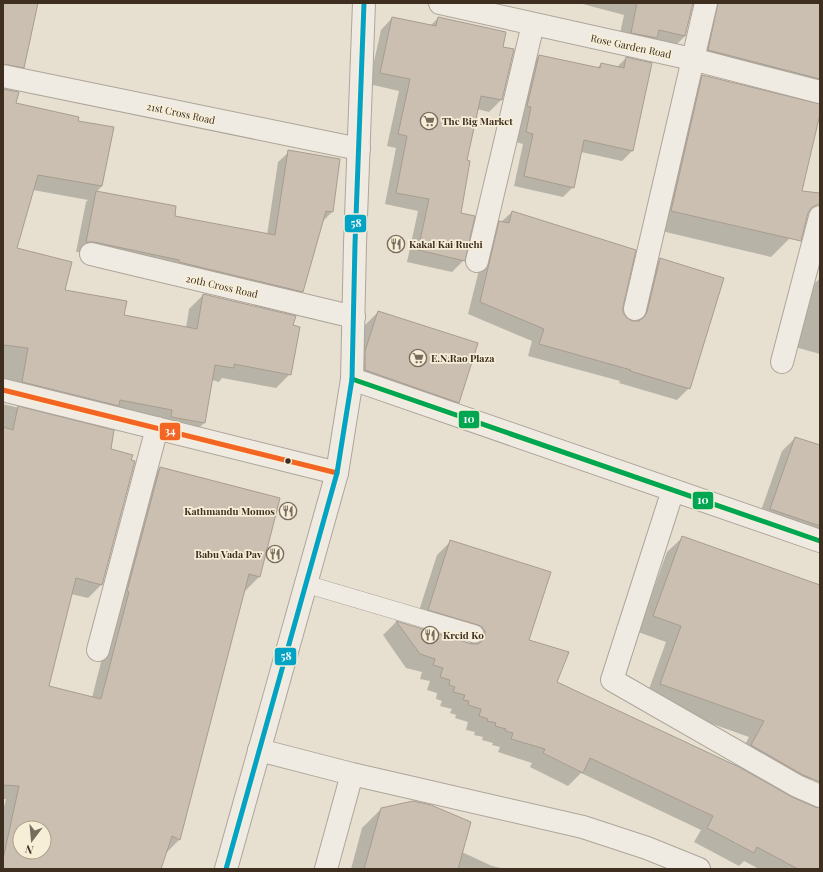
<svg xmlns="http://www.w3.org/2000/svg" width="823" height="872" viewBox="0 0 823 872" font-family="'Playfair Display',serif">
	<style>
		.shadow { fill: #0003; fill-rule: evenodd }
		.building { fill: #cbbfb2; stroke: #a89c90; fill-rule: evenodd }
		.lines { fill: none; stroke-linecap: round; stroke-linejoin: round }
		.service-casing { stroke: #ada599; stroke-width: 18 }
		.minor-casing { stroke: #ada599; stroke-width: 24 }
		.tertiary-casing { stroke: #ada599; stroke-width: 24 }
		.service { stroke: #efebe3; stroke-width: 17 }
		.minor { stroke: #efebe3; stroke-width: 22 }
		.tertiary { stroke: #efebe3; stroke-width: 22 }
		.bus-1-casing { stroke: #f7eed8; stroke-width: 8 }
		.bus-2-casing { stroke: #f7eed8; stroke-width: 8 }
		.bus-3-casing { stroke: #f7eed8; stroke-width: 8 }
		.bus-1 { stroke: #00a651; stroke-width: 5 }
		.bus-2 { stroke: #f26522; stroke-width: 5 }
		.bus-3 { stroke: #03a3c5; stroke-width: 5 }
		.bus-dot { fill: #3d2e20; stroke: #f7eed8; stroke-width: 1.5 }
		.labels { text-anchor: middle; stroke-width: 3.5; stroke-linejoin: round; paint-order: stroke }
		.street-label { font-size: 10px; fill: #3d2e20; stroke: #f7eed8 }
		.poi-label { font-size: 10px; font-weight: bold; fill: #3d2e20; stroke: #f7eed8; text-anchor: start }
		.line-badge { stroke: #f7eed8; stroke-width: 1.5 }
		.badge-label { font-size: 11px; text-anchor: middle; font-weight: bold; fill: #fff }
	</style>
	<rect width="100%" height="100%" fill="#e7e0d1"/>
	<!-- shadow -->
	<path class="shadow" d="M3,3h34l-14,64 -14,14 -6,-1z
		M579,3h241v86l-126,-24 6,-57 -6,-3h-2l-7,31 -15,15 -53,-4 7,-32z
		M392,18l38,8 8,-8 63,30 12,2 -12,50 -12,12 -12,-3 -11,52 -7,53 5,46 -12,12 -45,-10 11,-51 -33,-7 11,-56 -9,-2 12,-55 -30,-7 12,-54z
		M539,56l58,12 4,-4 16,3 9,-9 6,93 -10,10 -41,-9 -8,35 -10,10 -49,-11 9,-42 -7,-2 13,-76z
		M703,76l117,29 -30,133 -19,19 -118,-28 31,-135z
		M3,90l12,13 62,19 25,64 -6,6 79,15 -2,10 94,18 11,-73 11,-10 43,60 -10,10 -20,69 -10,11 -209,-50h-7l10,-50 2,-2 -55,-10 -17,59 48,41 59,26 63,12 3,-19 14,-14 89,31 -2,48 -14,14 -54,-10 -3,4 -7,-2 -8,43 -14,14 -187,-43z
		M512,212l110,94v7l4,6 6,3h4l12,-51 12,-12 29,129 -12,12 -58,-17 1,-2 -92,-25 4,-15 -64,-27 20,-80z
		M820,278v76l-25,-7 16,-60z
		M378,312l81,90 -15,15 -94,-32 13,-58z
		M3,404l110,27 -3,18 -8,135 -14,14 -17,-4 -24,92 45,12 54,-216 14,-14 119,31 -20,78 -14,14 -1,-1 -64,249 -14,14 -7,16h-156v-58l3,-12h-3zM20,828h24v24h-24z
		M795,438l25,8v97l-63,-21 25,-71z
		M683,537l137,49v175l-9,17 -16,16 -59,-33 13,-24 -104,-37 21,-58 -28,-10 29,-80z
		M451,541l76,100 28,42 235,115 30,11v60h-61l-15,-8 -5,5 -45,-24 7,-12 -120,-57 -13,13 -38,-19 2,-4 -34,-11 2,-5 -8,-2 1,-2 -11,-3 1,-3 -9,-2 1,-3 -9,-2 2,-8 -13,-4 1,-3 -6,-2 2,-4 -12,-3 2,-5 -6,-2 1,-6 -10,-3 3,-9 -10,-2 2,-7 -16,-4 -23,-33 13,-13 75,22 -3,-4 -53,-17 22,-68z
		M381,809l81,43 30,14 13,3h-154l11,-41z"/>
	<!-- building -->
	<path class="building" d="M3,3h35l-14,65 -21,-4z
		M637,3h56l-8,33 -26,-6 -2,8 -26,-5z
		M718,3h102v76l-112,-29z
		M392,17l44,9 2,-9 68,15 -3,15 11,2 -12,51 -21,-4 -14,64 3,1 -9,52 14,3 -10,45 -47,-11 11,-51 -33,-6 11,-57 -9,-2 12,-55 -30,-6z
		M539,55l61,13 1,-5 23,5 2,-11 26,6 -19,88 -49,-11 -10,48 -50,-12 9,-42 -7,-2 5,-25 -4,-1z
		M702,75l118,29v10l-18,77 18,2v12h-4l-5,3 -3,5 -7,28 -130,-30z
		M3,89l16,3 -3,11 63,14 -1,4 36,6 -12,59 -64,-11 -21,73 55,14 -7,28 62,11 -3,14 73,14 6,-35 93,22 -3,9 7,2 -9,48 -57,-11v4l-19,-3 -10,58 -34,-6 1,-7 -52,-10 -1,6 -97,-24 6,-34 -25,-3z
		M288,150l52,9 -7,53 -7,-1 -23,81 -124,-30v-2l-85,-18h-8l10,-51 80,15 -1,10 100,19z
		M512,211l124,39 -13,57v6l4,5 5,3h7l5,-4 3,-5 13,-54 64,20 -34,111 -60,-18 1,-1 -92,-26 5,-15 -64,-27 19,-81 10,2z
		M378,311l100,32 -19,60 -94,-33v-19z
		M18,406l96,24 -3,19 22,6 -2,5 4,1 -33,124 -26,-7 -27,108 52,13 28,-107 -2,-1 33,-124 120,31 -20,79 -11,-3 -69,266 -8,-4 -11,33h-158v-10l16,-73 -16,-1v-358l10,3zM20,828h24v24h-24z
		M795,437l25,8v81l-50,-17z
		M682,536l138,49v197l-17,-7 -52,-30 13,-24 -104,-37 21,-58 -28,-10z
		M450,540l101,32 -22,68 40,12 -12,30 182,85 53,30 23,10 5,1v61h-22l-41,-22 -3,6 -47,-25 6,-12 -123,-58 -7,15 -40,-20 2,-4 -34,-10 2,-6 -8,-2 1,-2 -11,-3 1,-3 -9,-2 1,-2 -9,-3 2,-7 -13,-4 1,-4 -6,-1 2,-5 -12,-3 2,-5 -6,-2 1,-5 -10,-3 3,-9 -10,-3 2,-6 -15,-5 -24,-33 76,23h6l4,-3 3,-5v-5l-3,-4 -4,-2 -50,-15z
		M413,801l18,4 40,17 -13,47h-94l17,-61z"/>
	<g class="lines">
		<defs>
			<path id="service" d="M306,584l169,50"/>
			<path id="minor" d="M440,3l252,56 128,33
				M3,76l356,73
				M91,254l263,63
				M477,261l56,-237
				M635,309l71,-306
				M782,362l38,-145
				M352,379l468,162
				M3,390l334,83
				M673,490l-61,190 185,106 23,10
				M98,650l59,-222
				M259,750l93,24 231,53 64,21 52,21
				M326,869l26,-95"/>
			<path id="tertiary" d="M226,869l111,-396 15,-94 3,-135 9,-241"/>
		</defs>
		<!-- service casing -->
		<use href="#service" class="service-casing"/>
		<!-- minor casing -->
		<use href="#minor" class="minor-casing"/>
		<!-- tertiary casing -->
		<use href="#tertiary" class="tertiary-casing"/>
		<!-- service -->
		<use href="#service" class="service"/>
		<!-- minor -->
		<use href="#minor" class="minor"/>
		<!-- tertiary -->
		<use href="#tertiary" class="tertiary"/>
		<defs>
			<path id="bus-1" d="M352,379l468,162"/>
			<path id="bus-2" d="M3,390l334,83"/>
			<path id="bus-3" d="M226,869l111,-396 15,-94 3,-135 9,-241"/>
		</defs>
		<!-- bus-1 casing -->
		<use href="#bus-1" class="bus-1-casing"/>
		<!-- bus-2 casing -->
		<use href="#bus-2" class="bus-2-casing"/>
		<!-- bus-3 casing -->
		<use href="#bus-3" class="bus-3-casing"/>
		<!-- bus-1 -->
		<use href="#bus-1" class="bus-1"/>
		<!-- bus-2 -->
		<use href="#bus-2" class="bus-2"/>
		<!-- bus-3 -->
		<use href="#bus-3" class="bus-3"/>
	</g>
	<!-- icons -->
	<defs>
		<symbol id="supermarket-ring" viewBox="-11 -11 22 22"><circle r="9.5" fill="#f7eed8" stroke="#786c5e" stroke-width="1.5"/><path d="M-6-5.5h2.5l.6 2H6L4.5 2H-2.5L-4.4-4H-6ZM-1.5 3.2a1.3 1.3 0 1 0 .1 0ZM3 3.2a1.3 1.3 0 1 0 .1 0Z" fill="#786c5e"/></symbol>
		<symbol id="restaurant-ring" viewBox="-11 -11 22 22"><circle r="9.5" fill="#f7eed8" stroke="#786c5e" stroke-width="1.5"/><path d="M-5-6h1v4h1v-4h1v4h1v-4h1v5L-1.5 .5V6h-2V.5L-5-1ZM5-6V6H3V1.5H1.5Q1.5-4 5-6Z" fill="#786c5e"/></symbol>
	</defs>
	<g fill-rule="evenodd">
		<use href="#supermarket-ring" x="419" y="111" width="20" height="20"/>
		<use href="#restaurant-ring" x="386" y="234" width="20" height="20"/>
		<use href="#supermarket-ring" x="408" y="348" width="20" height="20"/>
		<use href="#restaurant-ring" x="278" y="501" width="20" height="20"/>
		<use href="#restaurant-ring" x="265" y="544" width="20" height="20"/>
		<use href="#restaurant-ring" x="420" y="625" width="20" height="20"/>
	</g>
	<!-- markers -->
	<circle class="bus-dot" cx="288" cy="461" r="3.5"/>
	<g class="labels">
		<!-- street labels -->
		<g class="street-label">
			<text transform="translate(631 46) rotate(12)" y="4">Rose Garden Road</text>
			<text transform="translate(181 113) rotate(12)" y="4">21st Cross Road</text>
			<text transform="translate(222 286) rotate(13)" y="4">20th Cross Road</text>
		</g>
		<!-- poi labels -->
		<g class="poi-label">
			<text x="442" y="125">The Big Market</text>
			<text x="409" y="248">Kakal Kai Ruchi</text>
			<text x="431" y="362">E.N.Rao Plaza</text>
			<text x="275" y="515" text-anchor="end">Kathmandu Momos</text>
			<text x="262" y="558" text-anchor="end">Babu Vada Pav</text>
			<text x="443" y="639">Kreid Ko</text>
		</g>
	</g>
	<g class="line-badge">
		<rect x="344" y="214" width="23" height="19" rx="4" fill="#03a3c5"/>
		<rect x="458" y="410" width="22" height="19" rx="4" fill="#00a651"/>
		<rect x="159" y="422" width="22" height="19" rx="4" fill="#f26522"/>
		<rect x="692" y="491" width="22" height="19" rx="4" fill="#00a651"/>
		<rect x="274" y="647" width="23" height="19" rx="4" fill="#03a3c5"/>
	</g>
	<g class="badge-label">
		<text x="356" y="227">58</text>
		<text x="469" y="423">10</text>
		<text x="170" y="435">34</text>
		<text x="703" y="504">10</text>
		<text x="286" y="660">58</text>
	</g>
	<!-- border -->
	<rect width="823" height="872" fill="none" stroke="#3d2e20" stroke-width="8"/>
	<!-- north arrow -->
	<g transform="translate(32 840) rotate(196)"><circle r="19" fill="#f7eed8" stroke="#ada18e"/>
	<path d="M0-3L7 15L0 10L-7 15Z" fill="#786c5e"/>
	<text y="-6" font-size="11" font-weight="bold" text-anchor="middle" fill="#3d2e20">N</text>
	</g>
</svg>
